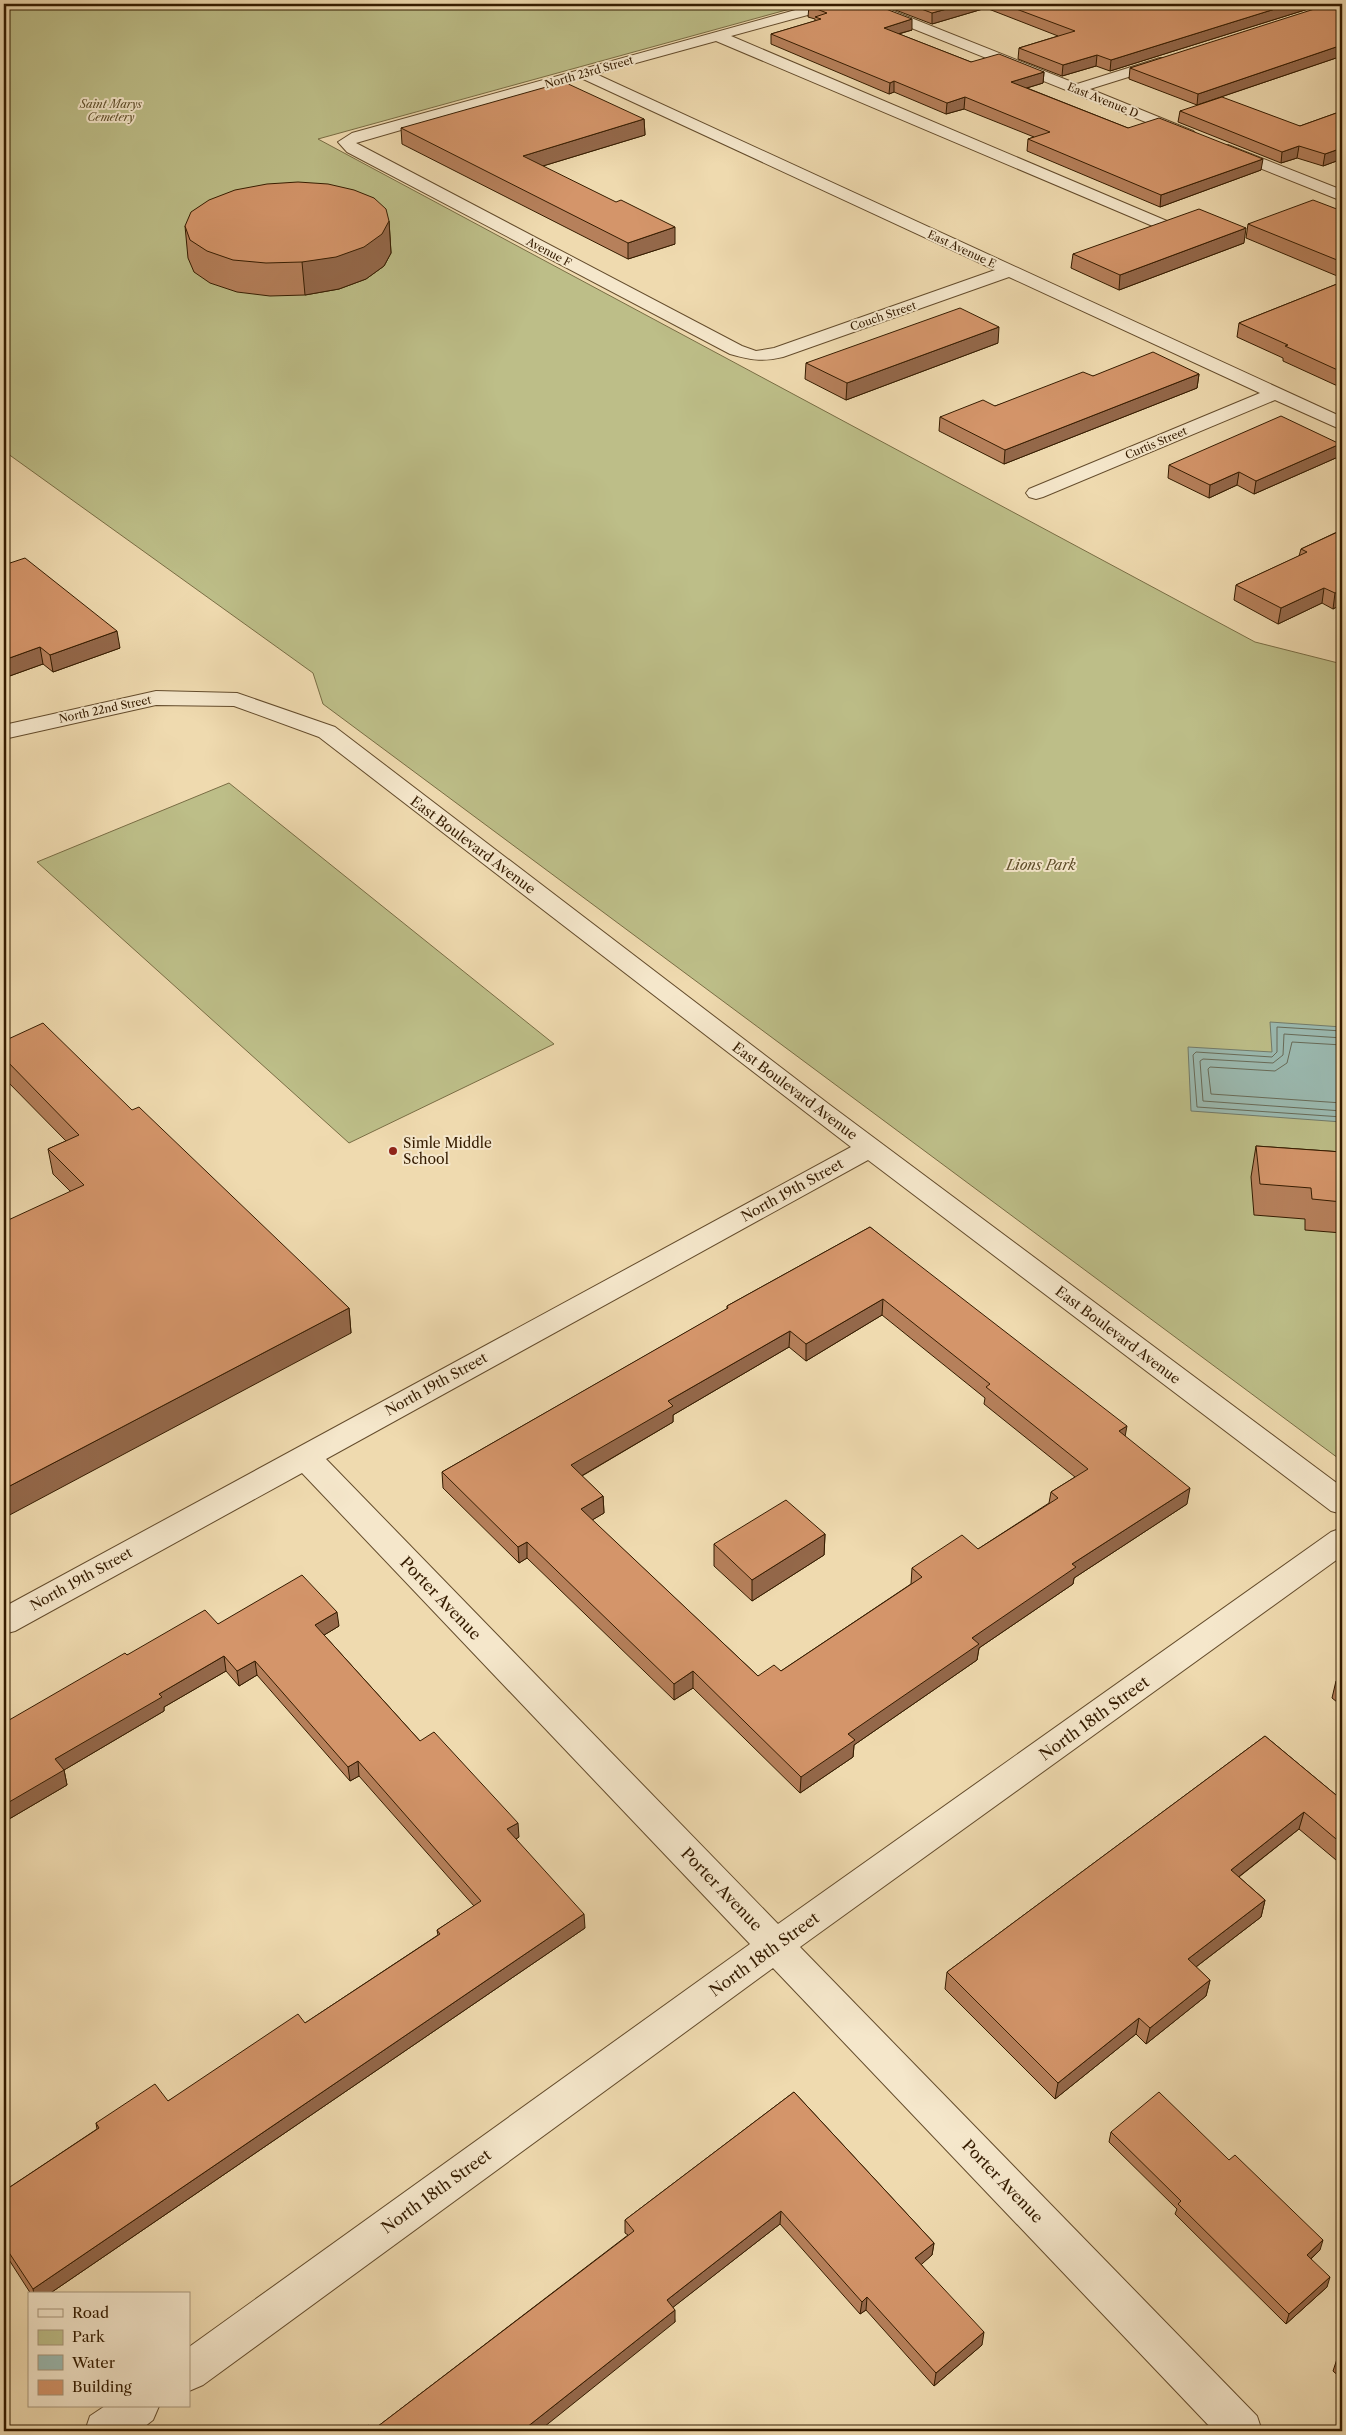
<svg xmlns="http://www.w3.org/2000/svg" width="1346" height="2435" viewBox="0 0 1346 2435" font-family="'Libre Caslon Text',serif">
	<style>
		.green { fill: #bdbe88; stroke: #796d44 }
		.water { fill: #9bbab1; stroke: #727b6a }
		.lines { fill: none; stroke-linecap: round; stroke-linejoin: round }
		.shore { stroke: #686b58; stroke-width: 1 }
		.minor-casing { stroke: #644c2c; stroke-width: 2 }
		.minor { fill: #f5e7cb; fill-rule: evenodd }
		.wall { fill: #b6805b; stroke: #351c00; fill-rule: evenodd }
		.shaded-wall { fill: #94684a; stroke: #351c00 }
		.building { fill: #d4956a; stroke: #351c00; fill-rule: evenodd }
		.poi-dot { fill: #8f2418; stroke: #f5e7cb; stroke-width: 2 }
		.labels { text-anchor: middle; stroke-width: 4; stroke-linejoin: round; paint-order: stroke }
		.far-street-label { font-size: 11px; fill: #351c00; stroke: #f5e7cb }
		.far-park-label { font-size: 11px; font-style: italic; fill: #5e4d29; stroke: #f5e7cb }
		.street-label { font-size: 14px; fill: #351c00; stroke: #f5e7cb }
		.park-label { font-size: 14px; font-style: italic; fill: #5e4d29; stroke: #f5e7cb }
		.poi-label { font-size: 14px; fill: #351c00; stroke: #f5e7cb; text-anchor: start }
		.near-street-label { font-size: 16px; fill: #351c00; stroke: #f5e7cb }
	</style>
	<rect width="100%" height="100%" fill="#efdaaf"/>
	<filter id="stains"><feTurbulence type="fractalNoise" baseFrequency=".004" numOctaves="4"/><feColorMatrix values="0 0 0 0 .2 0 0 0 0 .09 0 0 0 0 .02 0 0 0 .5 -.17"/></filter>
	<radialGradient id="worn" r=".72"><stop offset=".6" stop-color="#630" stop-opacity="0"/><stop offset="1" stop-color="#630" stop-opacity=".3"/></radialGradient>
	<!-- green -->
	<path class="green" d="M4,4h804l-490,135 937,503 87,22v797l-1019,-757 -10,-31 -309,-222z
		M229,783l325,261 -205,99 -312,-281z"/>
	<!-- water -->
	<path class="water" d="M1270,1022l72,5v95l-151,-11 -3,-64 84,5z"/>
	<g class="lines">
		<!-- shore -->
		<path class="shore" d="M1342,1031l-65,-4v25l-5,5 -76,-5 -3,3 4,52 145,10
			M1342,1038l-58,-4 -1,21 -10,8 -70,-4 -3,2 3,40 139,10
			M1342,1045l-50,-3 -5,21 -12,8 -65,-4 -2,2 3,25 131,9"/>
		<defs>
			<path id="minor" d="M817,4h22l-2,3 -106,29 436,185 2,3 -2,3h-12l-439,-186 -120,33 746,343v13l-67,-30 -232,97 -7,2 -7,-2 -3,-4 3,-4 231,-96 -251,-116 -226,80c-21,5 -32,3 -53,-3l-383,-202 -9,-10 14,-9zM581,78l414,192 -221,78 -18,3 -14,-5 -386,-203z
				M857,4h19l201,80 83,-26h10l2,3 -2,3 -80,25 103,42 3,3 -8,5 -5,-2 -324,-130z
				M1228,145l114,45v11l-120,-48 -2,-3z
				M156,691l81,2 98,34 495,378 512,382v27l-11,-3 -463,-351 -542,299 452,465 553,-392 11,-4v28l-542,391 457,469 5,15h-48l-441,-463 -570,417 -14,6v-44l561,-403 -448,-471 -287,158 -11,3v-27l847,-460 -532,-410 -85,-31 -78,-1 -152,34v-14z
				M105,2406h54l-6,14 -14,11h-54l5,-15z"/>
		</defs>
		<!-- minor casing -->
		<use href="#minor" class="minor-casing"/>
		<!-- minor -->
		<use href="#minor" class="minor"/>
	</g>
	<!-- wall -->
	<path class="wall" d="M776,4h35l-21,5z
		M880,4h444l-214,67 -14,-5 -34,10 -44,-17 1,-11 39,-12 -72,-28 -54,16z
		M1342,4v52l-145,49 -68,-26 1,-11z
		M809,6l103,24 -13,4 72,28 73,10 -1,11 -16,5 101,40 133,42 -101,37 -133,-56 1,-12 6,-2 -70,-28 -18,5 -52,-22 -5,2 -118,-50v-10l44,-13v-2l-7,-2z
		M1180,111l120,15 42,-15v48l-19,7 -26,-8 -16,5 -103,-41z
		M644,119l1,16 -102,31 132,78 -47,15 -226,-115 -1,-16z
		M1342,211v67l-96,-40 2,-14z
		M389,221l2,32 -7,13 -18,13 -27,10 -34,6 -35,1 -33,-4 -27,-9 -16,-11 -6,-14 -3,-32z
		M1244,243l-125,47 -48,-22 2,-14z
		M1342,282v106l-59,-27v-3l-46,-21 2,-14z
		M998,343l-152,57 -41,-21 1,-16z
		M1199,374l-2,14 -193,76 -65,-33 1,-14 55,-11 98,-30z
		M1340,444l-2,13 -84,37 -17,-9 -28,13 -41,-20 1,-13z
		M1342,525v79l-9,5 -11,-6 -44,21 -44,-24 2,-15 63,-29 2,-7 36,-17 1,-6z
		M4,565l116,83 -67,24 -10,-8 -39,14z
		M4,1041l128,69 217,198 2,25 -281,-142 -17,-17 -5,-25 18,-8 -62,-63z
		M1256,1146l86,6v81l-37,-3v-11l-51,-4 -3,-38z
		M870,1227l255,209 62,68 -113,74 -1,6 -94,64 -2,12 -123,85 -1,12 -53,36 -107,-105 -19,12 -147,-142 -8,5 -76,-75 -1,-16 285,-163v-3zM882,1315l103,83 -1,6 91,73 -24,15 -2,11 -71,46 -66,19 -1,16 -130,87 -23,5 -166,-156 12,-7 -1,-17 -21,-20 91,-54v-7l116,-68 17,14z
		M825,1534l-1,21 -72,46 -38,-35v-22z
		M218,1624l121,2 -15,9 96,106 99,96 -3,2 69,89 -536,366h-18l-27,-42v-61l93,-62 -1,-6 72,-22 137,-78 133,-88 -1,-5 37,-24 -115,-130 -9,5 -93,-106 -18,11 -13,-15 -62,36v4l-100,59 3,15 -63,37 123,-167z
		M1342,1676v30l-10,-8 4,-17z
		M1265,1736l77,64v65l-43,-36 -60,48 26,23 -4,17 -65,50 14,13 -4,16 -60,48 -10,-10 -81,65 -110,-110 2,-17z
		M794,2092l140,151 -2,12 -11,9 61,81 -48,41 -68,-76 -6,4 -80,-90 -107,83 2,15 -302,108 255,-195 -3,-2v-13z
		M1111,2132l209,118 -9,9 16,28 -41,37 -111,-110 2,-5 -68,-67z
		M1342,2353v26l-9,-8 5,-15z"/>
	<!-- shaded-wall -->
	<path class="shaded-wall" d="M791,4h20l-21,5z
		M965,4h21v4l-54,16v-11z
		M1291,4h33l-214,67 1,-11z
		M912,19v11l-29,8 1,-10z
		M1342,45v11l-145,49 1,-11z
		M1097,55l-1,11 -34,10 1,-11z
		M1044,72l-1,11 -33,10 1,-11z
		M894,81v11l-5,2 1,-11z
		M965,97l-1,12 -18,5 1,-11z
		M644,119l1,16 -122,37v-16z
		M1299,146l-2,12 -16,5 1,-11z
		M1342,148v11l-19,7 2,-12z
		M1263,159l-2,11 -101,37 1,-12z
		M389,221l2,32 -7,13 -18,13 -27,10 -34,6 -3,-33z
		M675,227v17l-47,15v-16z
		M1246,228l-2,15 -125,47 1,-15z
		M999,327l-1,16 -152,57 1,-17z
		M1199,374l-2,14 -193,76 1,-14z
		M1340,444l-2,13 -84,37 2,-13z
		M1239,472l-2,13 -28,13 1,-13z
		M1324,588l-2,15 -44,21 3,-16z
		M1342,590v14l-9,5 2,-16z
		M117,631l3,17 -67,24 -3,-17z
		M40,647l3,17 -39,14v-18z
		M883,1299l-1,16 -76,46v-17z
		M349,1308l2,25 -347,185v-29z
		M790,1331l-1,16 -116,68v7l-102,60v-17l97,-64z
		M1127,1426l-3,16 -5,-11z
		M1190,1488l-3,16 -113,74 -1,6 -94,64 -2,12 -123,85 -1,12 -53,36 1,-16 47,-43 124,-96 100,-74z
		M603,1496l1,17 -22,13 -1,-17z
		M825,1534l-1,21 -72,46v-21z
		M527,1542v16l-8,5 -1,-16z
		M337,1612l2,14 -23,14 -1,-15z
		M224,1656l2,15 -62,36v4l-100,59 3,15 -63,37v-17l51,-46 104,-65z
		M255,1661l2,14 -18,11 -2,-15z
		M693,1671v17l-19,12v-16z
		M358,1761l1,15 -9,5 -2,-14z
		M1304,1812l-5,17 -72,57 4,-16z
		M518,1823l1,14 -11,7 -1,-15z
		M1265,1900l-4,17 -77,59 4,-17z
		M584,1914l1,14 -536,366h-15l-1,-5z
		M1210,1980l-4,16 -60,48 4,-16z
		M1139,2018l-3,16 -81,65 3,-16z
		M781,2211l-1,13 -113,88v-12z
		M1323,2240l-3,10 -16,15 3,-10z
		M934,2243l-2,12 -18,16 1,-13z
		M1330,2277l-3,10 -41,37 3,-10z
		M867,2297l-1,13 -6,4 2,-12z
		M675,2310v12l-136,109h-17z
		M984,2332l-2,13 -48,41 2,-13z"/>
	<!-- building -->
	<path class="building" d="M817,4h56l39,15 -28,9 87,34 28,-8 45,18 -33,10 117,46 31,-10 104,41 -102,36 -133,-56 22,-7 -85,-35 -18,6 -53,-22 -4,2 -119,-49 50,-15 -6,-2 12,-4 -18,-7z
		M908,4h57l-33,9z
		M1003,4h288l-180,56 -14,-5 -34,10 -44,-17 56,-17z
		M1330,4h12v41l-144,49 -68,-26z
		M564,82l80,37 -121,37 93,46 5,-2 54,27 -47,16 -227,-115z
		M1222,97l78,29 42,-15v37l-17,6 -26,-8 -17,6 -102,-41z
		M298,182l30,2 26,6 20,8 12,11 3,12 -7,13 -18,13 -28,10 -34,5 -36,1 -33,-3 -26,-9 -17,-11 -5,-14 6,-14 18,-12 26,-10 32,-6z
		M1313,200l29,11v51l-94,-38z
		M1199,209l47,19 -126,47 -47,-21z
		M1342,282v90l-57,-26 3,-1 -49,-22z
		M960,308l39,19 -152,56 -41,-20z
		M1153,352l46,22 -194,76 -65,-33 43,-17 12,6 88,-34 10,4z
		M1281,416l59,28 -84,37 -17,-9 -29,13 -41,-20z
		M1342,525v3l-4,-2z
		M1342,530v60l-7,3 -11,-5 -43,20 -45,-23 71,-33 -6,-3z
		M25,558l92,73 -67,24 -10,-8 -36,13v-95z
		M43,1023l89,87 7,-3 210,201 -345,181v-267l80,-37 -36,-36 31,-14 -75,-77v-17z
		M1256,1146l86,6v50l-30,-3 -1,-11 -51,-4z
		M870,1227l257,199 -8,5 71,57 -118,76 4,3 -104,71 7,6 -131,90 7,6 -54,37 -108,-106 -19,13 -147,-142 -9,5 -76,-75 286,-164 -1,-2zM883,1299l107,85 -4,3 102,82 -37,23 7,6 -80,51 -16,-14 -50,33 10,9 -141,94 -7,-6 -16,11 -177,-167 22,-13 -32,-31 102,-59 -5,-5 122,-70 16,13z
		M786,1500l39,34 -73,46 -38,-36z
		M302,1575l35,37 -22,13 105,116 14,-9 84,91 -11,6 77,85 -551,375 -29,-44v-54l95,-63 -3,-5 59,-39 13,17 130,-87 7,9 135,-89 -3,-4 44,-29 -123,-140 -10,6 -93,-106 -18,10 -13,-15 -65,38 3,3 -107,62 9,11 -60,35v-82l121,-70 2,2 78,-45 13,14z
		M1342,1676v10l-6,-5z
		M1265,1736l77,64v44l-38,-32 -73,58 34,30 -77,59 22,21 -60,48 -11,-10 -81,65 -111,-111z
		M794,2092l140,151 -19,15 69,74 -48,41 -69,-76 -5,5 -81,-91 -114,89 8,10 -153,121h-161l8,-6 4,5 261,-199 -9,-11z
		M1159,2092l70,68 6,-5 88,85 -16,15 23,22 -41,37 -111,-110 3,-3 -70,-69z
		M1342,2353v7l-4,-4z"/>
	<!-- markers -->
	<circle class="poi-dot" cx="393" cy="1151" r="5"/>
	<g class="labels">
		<!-- far-street labels -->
		<g class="far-street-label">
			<text transform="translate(589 72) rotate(-16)" y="4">North 23rd Street</text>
			<text transform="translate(1103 100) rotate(22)" y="4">East Avenue D</text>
			<text transform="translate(962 249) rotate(25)" y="4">East Avenue E</text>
			<text transform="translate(549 252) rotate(28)" y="4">Avenue F</text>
			<text transform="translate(883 316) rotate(-19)" y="4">Couch Street</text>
			<text transform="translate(1156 443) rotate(-23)" y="4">Curtis Street</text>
			<text transform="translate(105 709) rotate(-12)" y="4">North 22nd Street</text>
		</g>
		<!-- far-park labels -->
		<g class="far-park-label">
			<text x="111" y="108">Saint Marys<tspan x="111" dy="13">Cemetery</tspan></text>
		</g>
		<!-- street labels -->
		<g class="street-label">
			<text transform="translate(473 845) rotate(37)" y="5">East Boulevard Avenue</text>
			<text transform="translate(795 1091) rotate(37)" y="5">East Boulevard Avenue</text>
			<text transform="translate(792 1190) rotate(-29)" y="5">North 19th Street</text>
			<text transform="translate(1118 1335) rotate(37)" y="5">East Boulevard Avenue</text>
			<text transform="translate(436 1384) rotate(-29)" y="5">North 19th Street</text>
			<text transform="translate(81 1579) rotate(-29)" y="5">North 19th Street</text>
		</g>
		<!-- park labels -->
		<g class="park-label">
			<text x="1041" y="870">Lions Park</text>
		</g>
		<!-- poi labels -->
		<g class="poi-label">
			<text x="403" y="1148">Simle Middle<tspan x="403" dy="16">School</tspan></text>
		</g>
		<!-- near-street labels -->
		<g class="near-street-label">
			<text transform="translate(441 1598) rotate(46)" y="6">Porter Avenue</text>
			<text transform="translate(1094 1718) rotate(-36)" y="6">North 18th Street</text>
			<text transform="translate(722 1889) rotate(46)" y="6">Porter Avenue</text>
			<text transform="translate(764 1954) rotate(-36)" y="6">North 18th Street</text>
			<text transform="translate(1003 2181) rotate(46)" y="6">Porter Avenue</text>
			<text transform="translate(436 2191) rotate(-36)" y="6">North 18th Street</text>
		</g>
	</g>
	<!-- margin -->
	<rect width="1346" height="2435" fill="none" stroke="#efdaaf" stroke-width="20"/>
	<rect x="5" y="5" width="1336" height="2425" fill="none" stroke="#351c00" stroke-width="2.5"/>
	<rect x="10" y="10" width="1326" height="2415" fill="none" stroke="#351c00"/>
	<!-- legend -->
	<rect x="28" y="2292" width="162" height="115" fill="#f5e7cb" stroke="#a8967a"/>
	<rect x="38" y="2309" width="25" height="8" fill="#f5e7cb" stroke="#a8967a"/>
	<text x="72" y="2318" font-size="15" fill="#351c00">Road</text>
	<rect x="38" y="2330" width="25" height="15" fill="#bdbe88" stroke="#a8967a"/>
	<text x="72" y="2342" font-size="15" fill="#351c00">Park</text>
	<rect x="38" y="2355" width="25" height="15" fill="#9bbab1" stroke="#a8967a"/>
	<text x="72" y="2368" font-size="15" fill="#351c00">Water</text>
	<rect x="38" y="2380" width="25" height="15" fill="#d4956a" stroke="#a8967a"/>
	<text x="72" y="2392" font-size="15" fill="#351c00">Building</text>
	<rect width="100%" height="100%" filter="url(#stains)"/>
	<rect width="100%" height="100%" fill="url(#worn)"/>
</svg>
